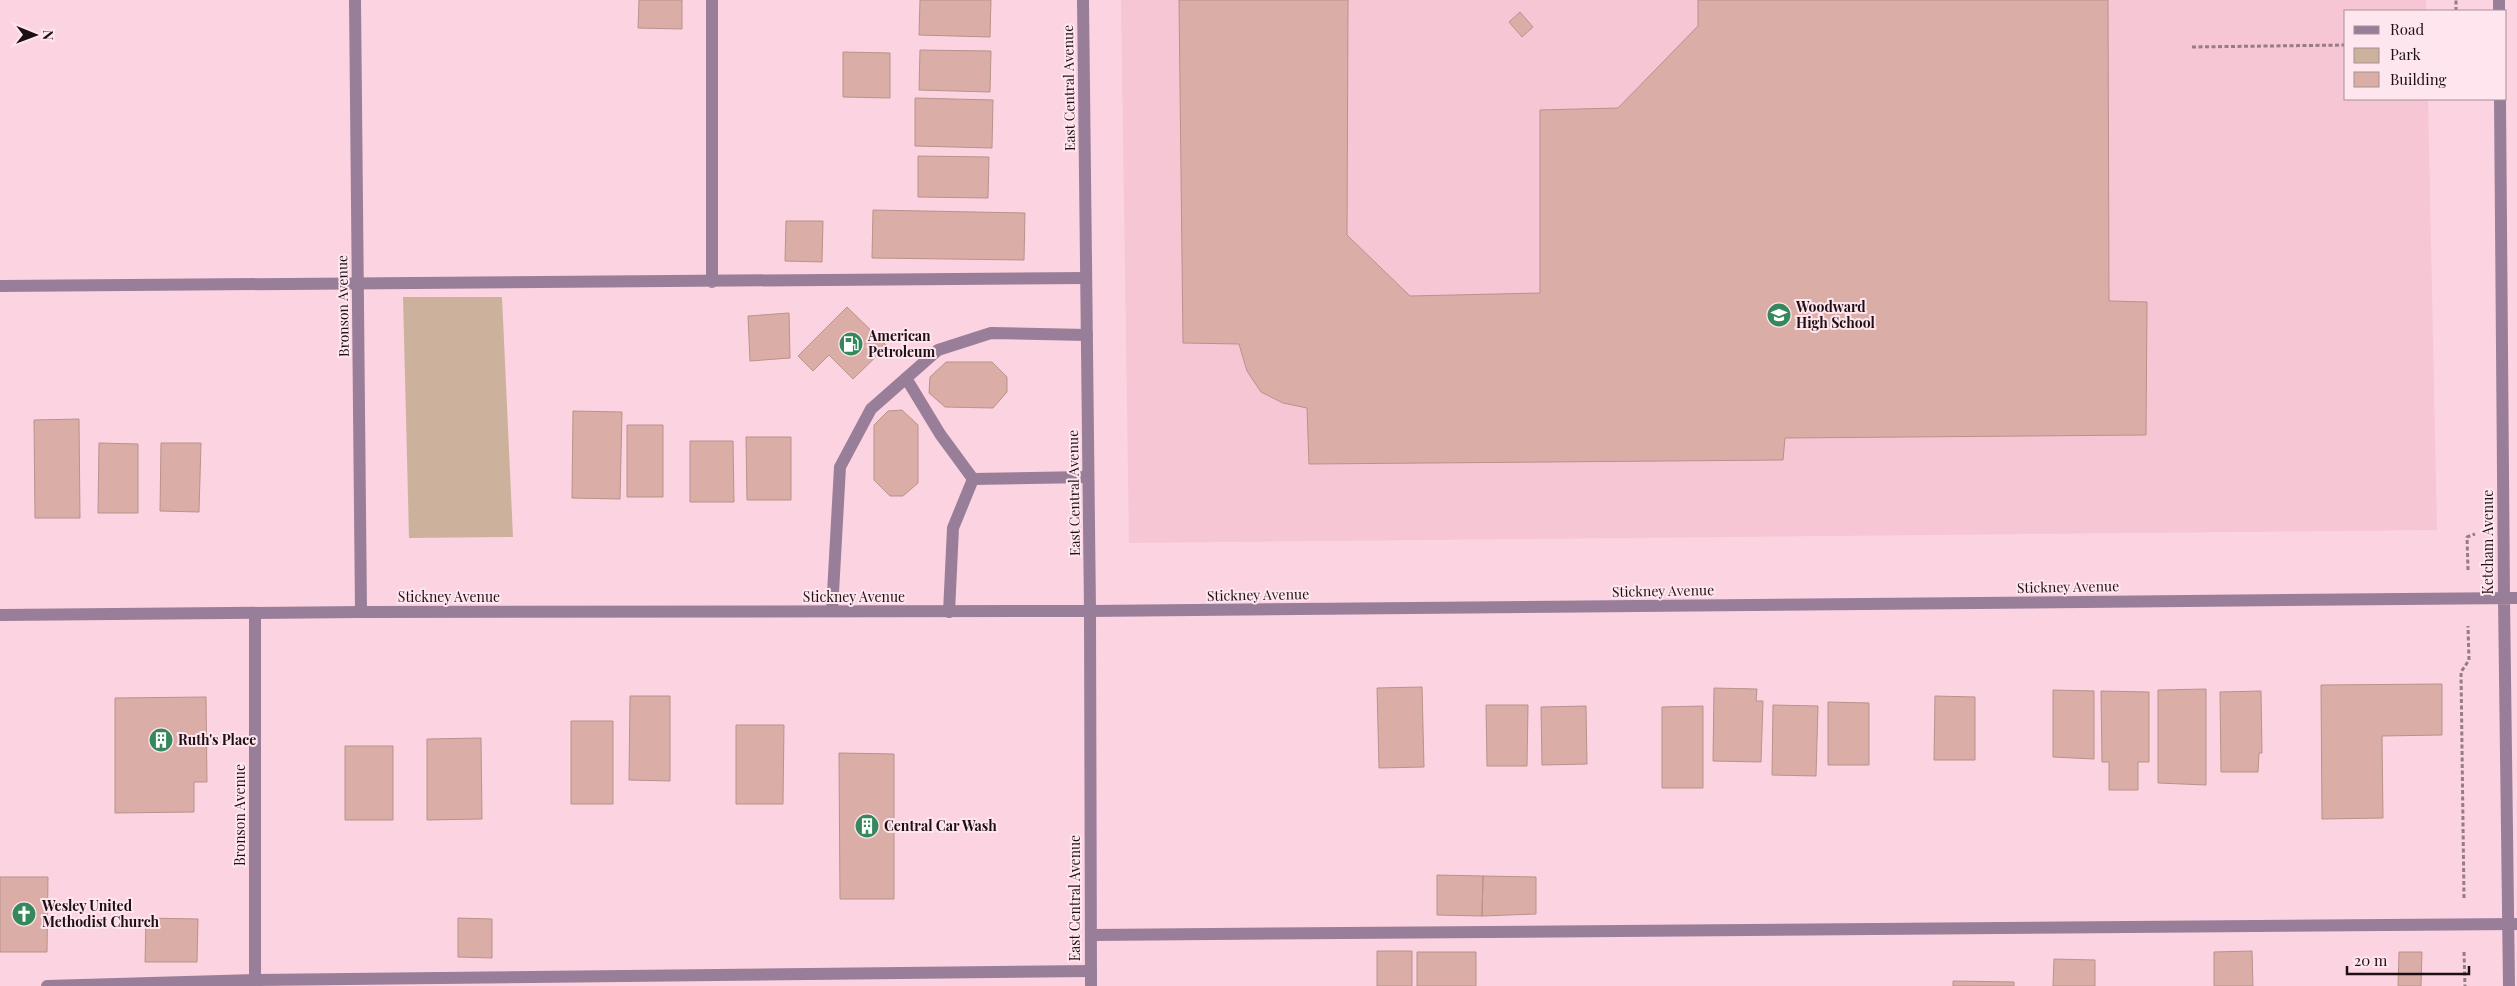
<svg xmlns="http://www.w3.org/2000/svg" width="2517" height="986" viewBox="0 0 2517 986" font-family="'Playfair Display',serif">
	<style>
		.built { fill: #f6c6d5 }
		.green { fill: #ccb29c }
		.building { fill: #daaea6; stroke: #b8928b }
		.lines { fill: none; stroke-linecap: round; stroke-linejoin: round }
		.path { stroke: #987c85; stroke-width: 3; stroke-dasharray: 4 2.5; stroke-linecap: butt }
		.service { stroke: #997e99; stroke-width: 12 }
		.minor { stroke: #997e99; stroke-width: 12 }
		.tertiary { stroke: #997e99; stroke-width: 12 }
		.labels { text-anchor: middle; stroke-width: 4; stroke-linejoin: round; paint-order: stroke }
		.street-label { font-size: 14px; fill: #1d0f14; stroke: #ffe6ee }
		.poi-label { font-size: 14px; font-weight: bold; fill: #1d0f14; stroke: #ffe6ee; text-anchor: start }
	</style>
	<rect width="100%" height="100%" fill="#fcd4e1"/>
	<!-- built -->
	<path class="built" d="M1121,0h1305v11h-80v88h82l9,431 -1308,13z"/>
	<!-- green -->
	<path class="green" d="M403,297h99l11,240 -104,1z"/>
	<!-- building -->
	<path class="building" d="M639,0h43v29l-44,-1z
		M920,0h71l-1,37 -71,-2z
		M1179,0h169l-1,235 63,61 130,-3v-183l78,-2 80,-82v-26h410l1,301 38,1 -1,133 -361,3 -2,22 -474,4 -2,-56 -24,-5 -22,-11 -14,-21 -8,-27 -56,-1z
		M1520,12l13,15 -11,10 -13,-15z
		M920,50l71,1 -1,41 -71,-2z
		M843,52l47,1v45l-47,-1z
		M915,98l78,2 -1,48 -77,-2z
		M918,156l71,1 -1,41 -70,-1z
		M873,210l152,3 -1,47 -152,-2z
		M786,221h37l-1,41 -37,-1z
		M847,307l40,39 -34,33 -24,-24 -16,16 -15,-15z
		M789,313l1,45 -40,3 -2,-45z
		M946,362h46l15,15v15l-14,16 -48,-1 -16,-14 1,-16z
		M902,410l16,15v58l-15,13h-13l-16,-16v-55l14,-14z
		M573,411l49,1 -2,87 -48,-1z
		M79,419l1,99h-45l-1,-98z
		M627,425h36v72h-36z
		M746,437h45v63h-44z
		M690,441h43l1,61h-44z
		M99,443l39,1v69h-40z
		M161,443h40l-2,69 -39,-1z
		M2442,684v51l-60,1 1,82 -61,1 -1,-134z
		M1422,687l2,80 -45,1 -2,-80z
		M1714,688l43,1 -1,12h7l-2,61 -48,-1z
		M2206,689v96l-48,-2v-93z
		M2053,690l41,1v68l-41,-2z
		M2101,691l48,1v70h-11v28h-29v-28h-7z
		M2261,691l1,62h-3l-1,19h-37l-1,-80z
		M630,696h40v85l-41,-1z
		M1935,696l40,1v63h-41z
		M206,697l1,85h-13v30l-79,1v-115z
		M1828,702l41,1v62h-41z
		M1486,705h42l-1,61h-40z
		M1773,705l45,1 -2,70 -44,-1z
		M1586,706l1,58 -45,1 -1,-58z
		M1703,706v82h-41v-81z
		M571,721h42v83h-42z
		M736,725h48l-1,79h-47z
		M481,738l1,81 -55,1v-81z
		M345,746h48v74h-48z
		M839,753l55,1v145h-54z
		M1437,875l46,1 -1,40 -45,-1z
		M1483,876l53,1v37l-54,2z
		M0,877h48l-1,75h-47z
		M146,918l52,1 -1,43h-52z
		M458,918l34,1v39l-34,-1z
		M1377,951h35v35h-35z
		M2252,951l1,35h-39v-34z
		M1417,952h59v34h-59z
		M2399,952h23l-1,34h-23z
		M2054,959l41,1v26h-42z
		M1953,981l61,1v4h-61z"/>
	<g class="lines">
		<!-- path -->
		<path class="path" d="M2456,11v-11
			M2192,47l154,-2
			M2468,570l-1,-33 8,-3
			M2464,898l-3,-226 8,-12 -1,-34
			M2464,952l1,34"/>
		<!-- service -->
		<path class="service" d="M712,0v282
			M0,286l1086,-8
			M906,378l34,56 33,45
			M832,611l8,-144 31,-58 67,-59 53,-17 96,2
			M949,612l4,-84 20,-49 115,-2
			M1091,935l1426,-11
			M47,986l208,-6 836,-9"/>
		<!-- minor -->
		<path class="minor" d="M355,0l6,612
			M2499,11v-11
			M2500,99l4,499
			M255,986v-373"/>
		<!-- tertiary -->
		<path class="tertiary" d="M1083,0l7,611 1,375
			M2504,598l5,388
			M0,615l361,-3 729,-1 1427,-13"/>
	</g>
	<!-- icons -->
	<defs>
		<symbol id="school-disc" viewBox="-11 -11 22 22"><circle r="9.5" fill="#34885b" stroke="#ffe6ee"/><path d="M0-5L7-2L0 1L-7-2ZM-4 1L0 2.5L4 1V4Q0 6-4 4Z" fill="#fff"/></symbol>
		<symbol id="fuel-disc" viewBox="-11 -11 22 22"><circle r="9.5" fill="#34885b" stroke="#ffe6ee"/><path d="M-5.5-6h7V0h2V4h1.3V-2.5L3-4.5l.8-.8L6-3V5H2.5V1h-1V6h-7ZM-4.2-4.7v3.2H.2V-4.7Z" fill="#fff"/></symbol>
		<symbol id="building-disc" viewBox="-11 -11 22 22"><circle r="9.5" fill="#34885b" stroke="#ffe6ee"/><path d="M-4-6H4V6H1V3H-1V6H-4ZM-2.5-4.3h1.7v1.8h-1.7ZM.8-4.3h1.7v1.8H.8ZM-2.5-1h1.7V.8h-1.7ZM.8-1h1.7V.8H.8Z" fill="#fff"/></symbol>
		<symbol id="church-disc" viewBox="-11 -11 22 22"><circle r="9.5" fill="#34885b" stroke="#ffe6ee"/><path d="M-1.2-6h2.4v3.5h3.3v2.4h-3.3V6h-2.4V-.1h-3.3v-2.4h3.3Z" fill="#fff"/></symbol>
	</defs>
	<g fill-rule="evenodd">
		<use href="#school-disc" x="1765" y="301" width="28" height="28"/>
		<use href="#fuel-disc" x="837" y="330" width="28" height="28"/>
		<use href="#building-disc" x="147" y="726" width="28" height="28"/>
		<use href="#building-disc" x="853" y="812" width="28" height="28"/>
		<use href="#church-disc" x="10" y="900" width="28" height="28"/>
	</g>
	<g class="labels">
		<!-- street labels -->
		<g class="street-label">
			<text transform="translate(1069 88) rotate(-91)" y="5">East Central Avenue</text>
			<text transform="translate(343 306) rotate(-91)" y="5">Bronson Avenue</text>
			<text transform="translate(1074 493) rotate(-91)" y="5">East Central Avenue</text>
			<text transform="translate(2488 542) rotate(-90)" y="5">Ketcham Avenue</text>
			<text transform="translate(2068 587) rotate(-1)" y="5">Stickney Avenue</text>
			<text transform="translate(1663 591) rotate(-1)" y="5">Stickney Avenue</text>
			<text transform="translate(1258 595) rotate(-1)" y="5">Stickney Avenue</text>
			<text x="449" y="602">Stickney Avenue</text>
			<text x="854" y="602">Stickney Avenue</text>
			<text transform="translate(240 815) rotate(-90)" y="5">Bronson Avenue</text>
			<text transform="translate(1075 898) rotate(-90)" y="5">East Central Avenue</text>
		</g>
		<!-- poi labels -->
		<g class="poi-label">
			<text x="1796" y="312">Woodward<tspan x="1796" dy="16">High School</tspan></text>
			<text x="868" y="341">American<tspan x="868" dy="16">Petroleum</tspan></text>
			<text x="178" y="745">Ruth's Place</text>
			<text x="884" y="831">Central Car Wash</text>
			<text x="42" y="911">Wesley United<tspan x="42" dy="16">Methodist Church</tspan></text>
		</g>
	</g>
	<!-- legend -->
	<rect x="2344" y="10" width="162" height="90" fill="#ffe6ee" stroke="#a59097"/>
	<rect x="2354" y="26" width="25" height="8" fill="#997e99" stroke="#a59097"/>
	<text x="2390" y="35" font-size="15" fill="#1d0f14">Road</text>
	<rect x="2354" y="48" width="25" height="15" fill="#ccb29c" stroke="#a59097"/>
	<text x="2390" y="60" font-size="15" fill="#1d0f14">Park</text>
	<rect x="2354" y="72" width="25" height="15" fill="#daaea6" stroke="#a59097"/>
	<text x="2390" y="85" font-size="15" fill="#1d0f14">Building</text>
	<!-- north arrow -->
	<g transform="translate(35 35) rotate(91)" stroke="#ffe6ee" stroke-width="4" paint-order="stroke">
	<path d="M0-4L9 19L0 12L-9 19Z" fill="#1d0f14"/>
	<text y="-8" font-size="14" font-weight="bold" text-anchor="middle" fill="#1d0f14">N</text>
	</g>
	<!-- scale -->
	<path d="M2347 966v8h122v-8" fill="none" stroke="#1d0f14" stroke-width="2.5"/>
	<text x="2354" y="966" font-size="15" fill="#1d0f14" stroke="#ffe6ee" stroke-width="4" paint-order="stroke">20 m</text>
</svg>
